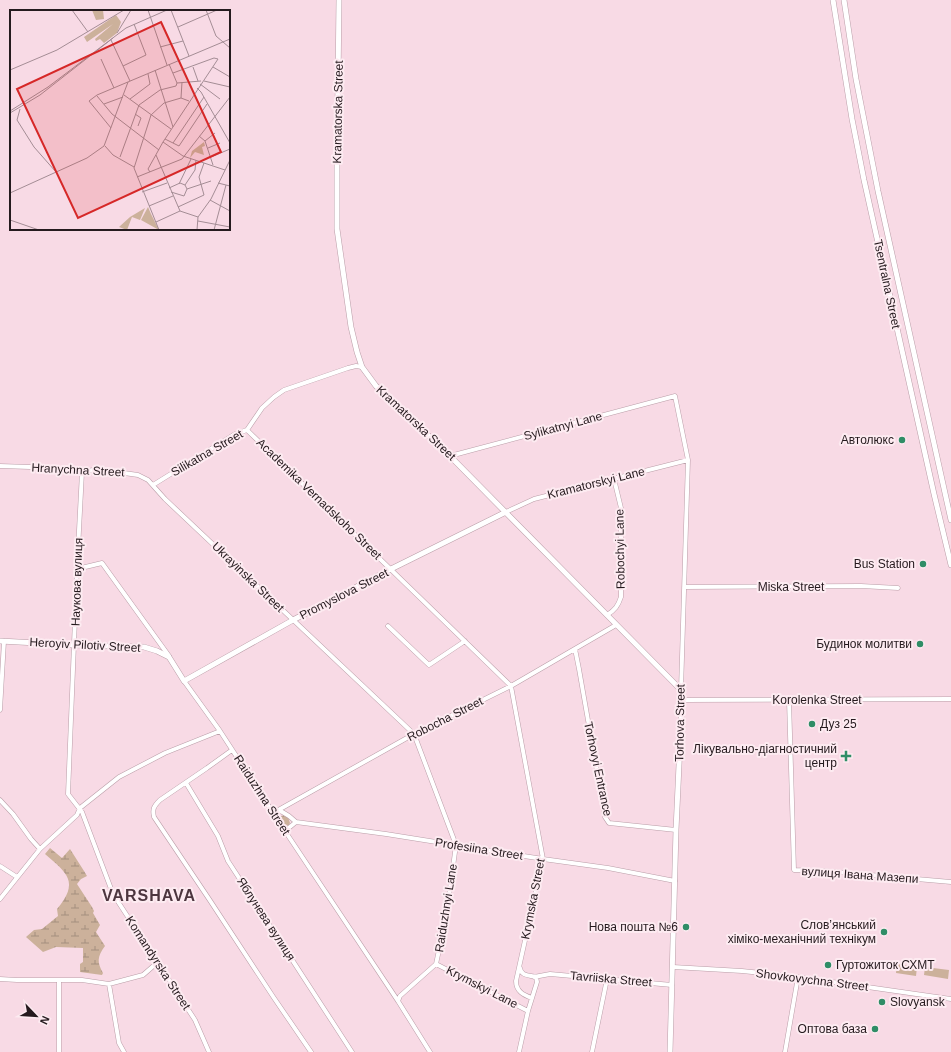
<svg xmlns="http://www.w3.org/2000/svg" width="951" height="1052" viewBox="0 0 951 1052" font-family="Helvetica,sans-serif">
	<style>
		.grass { fill: url(#grass-tufts) }
		.wetland { fill: url(#wetland-marsh) }
		.park { fill: #ccb19b }
		.lines { fill: none; stroke-linecap: round; stroke-linejoin: round }
		.minor-casing { stroke: #ba9ea8; stroke-width: 5 }
		.tertiary-casing { stroke: #ba9ea8; stroke-width: 6 }
		.minor { stroke: #fff; stroke-width: 4 }
		.tertiary { stroke: #fff; stroke-width: 5 }
		.poi-dot { fill: #2f8d66; stroke: #fdebf1; stroke-width: 1.5 }
		.labels { text-anchor: middle; stroke-width: 4; stroke-linejoin: round; paint-order: stroke }
		.street-label { font-size: 12px; fill: #251a1e; stroke: #fdebf1 }
		.poi-label { font-size: 12px; fill: #251a1e; stroke: #fdebf1; text-anchor: end }
		.district-label { font-size: 16px; font-weight: bold; letter-spacing: 1px; fill: #4d363f; stroke: #fdebf1 }
		.inset-road { fill: none; stroke: #a48d95; stroke-width: 1 }
		.view { fill: #d62828; fill-opacity: 0.15; stroke: #d62828; stroke-width: 2 }
		.inset-edge { fill: none; stroke: #251a1e; stroke-width: 2 }
	</style>
	<defs>
		<pattern id="grass-tufts" width="24" height="20" patternUnits="userSpaceOnUse"><rect width="24" height="20" fill="#ccb19b"/><path d="M3 7l-1-3M5 7V3M7 7l1-3M15 17l-1-3M17 17v-4M19 17l1-3" fill="none" stroke="#a58f7e"/></pattern>
		<pattern id="wetland-marsh" width="20" height="14" patternUnits="userSpaceOnUse"><rect width="20" height="14" fill="#ccb19b"/><path d="M1 5h8M5 5V1M11 12h8M15 12V8" fill="none" stroke="#a58f7e"/></pattern>
	</defs>
	<rect width="100%" height="100%" fill="#f8dae5"/>
	<!-- grass -->
	<path class="grass" d="M285,815l3,2 2,6 -1,2 -2,1 -3,-1 -3,-5v-4z"/>
	<!-- wetland -->
	<path class="wetland" d="M50,848l12,10 8,-9 14,22 3,5 -6,3 -4,5 15,23 2,4 -1,2 7,12 -4,7 9,14c-8,11 -8,16 -2,27l-1,2 -22,-3v-8l3,-2v-14l-27,-1 -13,5 -17,-15 8,-7 8,-1 16,-13 -1,-7c23,-27 10,-36 -12,-55z"/>
	<!-- park -->
	<path class="park" d="M897,964l20,3 -1,9 -20,-3z
		M925,967l24,3 -1,9 -24,-4z"/>
	<g class="lines">
		<defs>
			<path id="minor" d="M247,430l264,256 32,173 -27,122c0,10 7,14 16,17
				M450,456l225,-60 13,64 -7,230
				M0,466l30,1 52,5 11,-2 31,3 14,2 10,5 17,19 249,235 42,111 -10,72 -10,47 -36,32 -2,5
				M82,472l-5,97 -9,225 14,18 31,82 82,126 14,32
				M153,485l82,-51 12,-4 15,-22 12,-11 10,-7 64,-22 8,-2 6,1
				M506,512l28,-13 154,-39
				M77,569l25,-6 67,93
				M684,587l177,-1 37,2
				M607,615c8,-5 11,-9 14,-18v-89l-7,-29
				M388,626l41,39 36,-24
				M575,649l4,20 26,148 4,6 67,7
				M184,681l36,50 65,100 113,170 32,51
				M682,700l269,-1
				M789,700l5,170 31,1 126,11
				M0,710l4,-69
				M232,750l-25,18 -47,32c-6,6 -8,9 -6,17l55,82 65,99 37,54
				M186,783l32,53 10,25 124,191
				M0,800l13,14 18,25 9,10
				M279,810l10,6 7,6
				M273,813l141,-79 97,-48 105,-61
				M285,831l11,-9 90,12 157,25 65,9 67,13
				M0,866l17,11
				M0,899l40,-50 37,-34 3,-7 39,-31 46,-24 55,-22
				M436,964l92,47
				M673,967l69,4 56,6 153,22
				M534,977l16,-3 122,11
				M0,979l17,1h65l27,4 34,-9 15,-13
				M109,984l10,59 5,9
				M59,1052v-71
				M519,1052l9,-41 9,-29 -1,-5c-7,-2 -15,-1 -16,-9
				M592,1052l15,-73
				M785,1052l13,-75"/>
			<path id="tertiary" d="M339,0l-2,166v63l14,98 6,25 5,15 14,19 74,70 231,234 1,10 -6,130 -6,222
				M833,0l19,119 12,61 70,314 17,71
				M844,0l12,79 22,112 73,329
				M0,641l74,4 70,2 13,4 12,6 15,24 109,-61 98,-51 115,-57"/>
		</defs>
		<!-- minor casing -->
		<use href="#minor" class="minor-casing"/>
		<!-- tertiary casing -->
		<use href="#tertiary" class="tertiary-casing"/>
		<!-- minor -->
		<use href="#minor" class="minor"/>
		<!-- tertiary -->
		<use href="#tertiary" class="tertiary"/>
	</g>
	<!-- markers -->
	<g class="poi-dot">
		<circle cx="902" cy="440" r="4"/>
		<circle cx="923" cy="564" r="4"/>
		<circle cx="920" cy="644" r="4"/>
		<circle cx="812" cy="724" r="4"/>
		<path d="M844 750h4v4h4v4h-4v4h-4v-4h-4v-4h4z"/>
		<circle cx="686" cy="927" r="4"/>
		<circle cx="884" cy="932" r="4"/>
		<circle cx="828" cy="965" r="4"/>
		<circle cx="882" cy="1002" r="4"/>
		<circle cx="875" cy="1029" r="4"/>
	</g>
	<g class="labels">
		<!-- street labels -->
		<g class="street-label">
			<text transform="translate(338 112) rotate(-89)" y="4">Kramatorska Street</text>
			<text transform="translate(887 284) rotate(78)" y="4">Tsentralna Street</text>
			<text transform="translate(416 423) rotate(43)" y="4">Kramatorska Street</text>
			<text transform="translate(563 426) rotate(-15)" y="4">Sylikatnyi Lane</text>
			<text transform="translate(207 453) rotate(-30)" y="4">Silikatna Street</text>
			<text transform="translate(78 470) rotate(3)" y="4">Hranychna Street</text>
			<text transform="translate(596 483) rotate(-14)" y="4">Kramatorskyi Lane</text>
			<text transform="translate(319 499) rotate(44)" y="4">Academika Vernadskoho Street</text>
			<text transform="translate(620 549) rotate(-91)" y="4">Robochyi Lane</text>
			<text transform="translate(248 577) rotate(44)" y="4">Ukrayinska Street</text>
			<text transform="translate(77 582) rotate(-88)" y="4">Наукова вулиця</text>
			<text x="791" y="591">Miska Street</text>
			<text transform="translate(344 594) rotate(-27)" y="4">Promyslova Street</text>
			<text transform="translate(85 645) rotate(3)" y="4">Heroyiv Pilotiv Street</text>
			<text x="817" y="704">Korolenka Street</text>
			<text transform="translate(445 719) rotate(-27)" y="4">Robocha Street</text>
			<text transform="translate(680 723) rotate(-89)" y="4">Torhova Street</text>
			<text transform="translate(598 769) rotate(78)" y="4">Torhovyi Entrance</text>
			<text transform="translate(262 795) rotate(57)" y="4">Raiduzhna Street</text>
			<text transform="translate(479 849) rotate(9)" y="4">Profesiina Street</text>
			<text transform="translate(860 875) rotate(4)" y="4">вулиця Івана Мазепи</text>
			<text transform="translate(533 899) rotate(-79)" y="4">Krymska Street</text>
			<text transform="translate(446 908) rotate(-81)" y="4">Raiduzhnyi Lane</text>
			<text transform="translate(266 919) rotate(57)" y="4">Яблунева вулиця</text>
			<text transform="translate(158 963) rotate(57)" y="4">Komandyrska Street</text>
			<text transform="translate(611 979) rotate(5)" y="4">Tavriiska Street</text>
			<text transform="translate(812 980) rotate(7)" y="4">Shovkovychna Street</text>
			<text transform="translate(482 987) rotate(27)" y="4">Krymskyi Lane</text>
		</g>
		<!-- poi labels -->
		<g class="poi-label">
			<text x="894" y="444">Автолюкс</text>
			<text x="915" y="568">Bus Station</text>
			<text x="912" y="648">Будинок молитви</text>
			<text x="820" y="728" text-anchor="start">Дуз 25</text>
			<text x="837" y="753">Лікувально-діагностичний<tspan x="837" dy="14">центр</tspan></text>
			<text x="876" y="929">Слов’янський<tspan x="876" dy="14">хіміко-механічний технікум</tspan></text>
			<text x="678" y="931">Нова пошта №6</text>
			<text x="836" y="969" text-anchor="start">Гуртожиток СХМТ</text>
			<text x="890" y="1006" text-anchor="start">Slovyansk</text>
			<text x="867" y="1033">Оптова база</text>
		</g>
		<!-- district labels -->
		<g class="district-label">
			<text x="149" y="901">VARSHAVA</text>
		</g>
	</g>
	<!-- overview -->
	<g transform="translate(10 10)">
		<rect width="220" height="220" fill="#f8dae5"/>
		<path d="M138,197l3,7 8,16 -18,-10zM135,198l-5,12 -8,-3 -5,13 -8,-3 11,-10z" fill="#ccb19b"/>
		<path d="M194,132l1,4 -3,1 2,8 -9,-3 -5,6 2,-7z" fill="#ccb19b"/>
		<path d="M82,0h11l1,9 -8,1zM106,5l5,7 -4,11 -13,10 -4,-4 -4,2 -1,-2 18,-15 -26,18 -3,-5z" fill="#ccb19b"/>
		<path class="inset-road" d="M62,0l16,22M138,0l19,55M161,0l18,46M196,0l10,26 14,12M168,17l39,-17M107,23l14,-23M101,30l19,41M150,37l23,-6M91,49l13,29M159,54l8,19M113,56l23,-11 -12,-31M183,57l5,14M203,57l17,10M0,60l47,-20 67,-40M145,60l18,57M194,71l26,6M190,74l20,15M187,78l4,4 29,51M114,85l47,34M87,86l15,18 47,36M171,88l1,-16M120,89l20,-15 -2,-10M94,94l19,-7M10,99l-3,11 17,27 22,25M0,101l38,-24 78,-59 41,-18M0,103l30,-18 73,-57M125,104l6,4 -3,8M101,118l-22,-27 8,-6 133,-56M189,126l6,5 8,24M155,129l14,7 28,-42M195,131l10,-8M153,132l20,14 42,14M163,133l31,-46M95,136l8,9 21,12M198,138l12,-5M146,145l24,56M110,147l19,-52 21,-15 16,-4 1,-3 24,-2M201,147l19,-8M140,162l-2,-3 15,-27 55,-83 -4,-1 -41,15M127,167l45,-18 48,-62M208,173l12,3M169,174l12,-25M175,175l10,-15 1,-10M159,178l11,-5 5,2 2,4M132,182l25,-9M161,182l13,4 3,-7 24,-8M0,183l77,-35 17,-12 24,-64M200,190l20,11M139,196l24,-10M168,197l26,-12 -5,-18 5,-14M0,210l29,10M188,211l32,6M146,212l24,-11 18,6M149,220l-25,-62 17,-53 13,-12 17,-5 8,3M187,220l1,-13 13,-18 19,-39M204,220l12,-45"/>
		<path class="view" d="M151,12l60,130 -143,66 -61,-129z"/>
		<rect width="220" height="220" class="inset-edge"/>
	</g>
	<!-- north arrow -->
	<g transform="translate(36 1016) rotate(115)" stroke="#fdebf1" stroke-width="3" paint-order="stroke">
	<path d="M0-3L7 15L0 10L-7 15Z" fill="#251a1e"/>
	<text y="-6" font-size="11" font-weight="bold" text-anchor="middle" fill="#251a1e">N</text>
	</g>
</svg>
